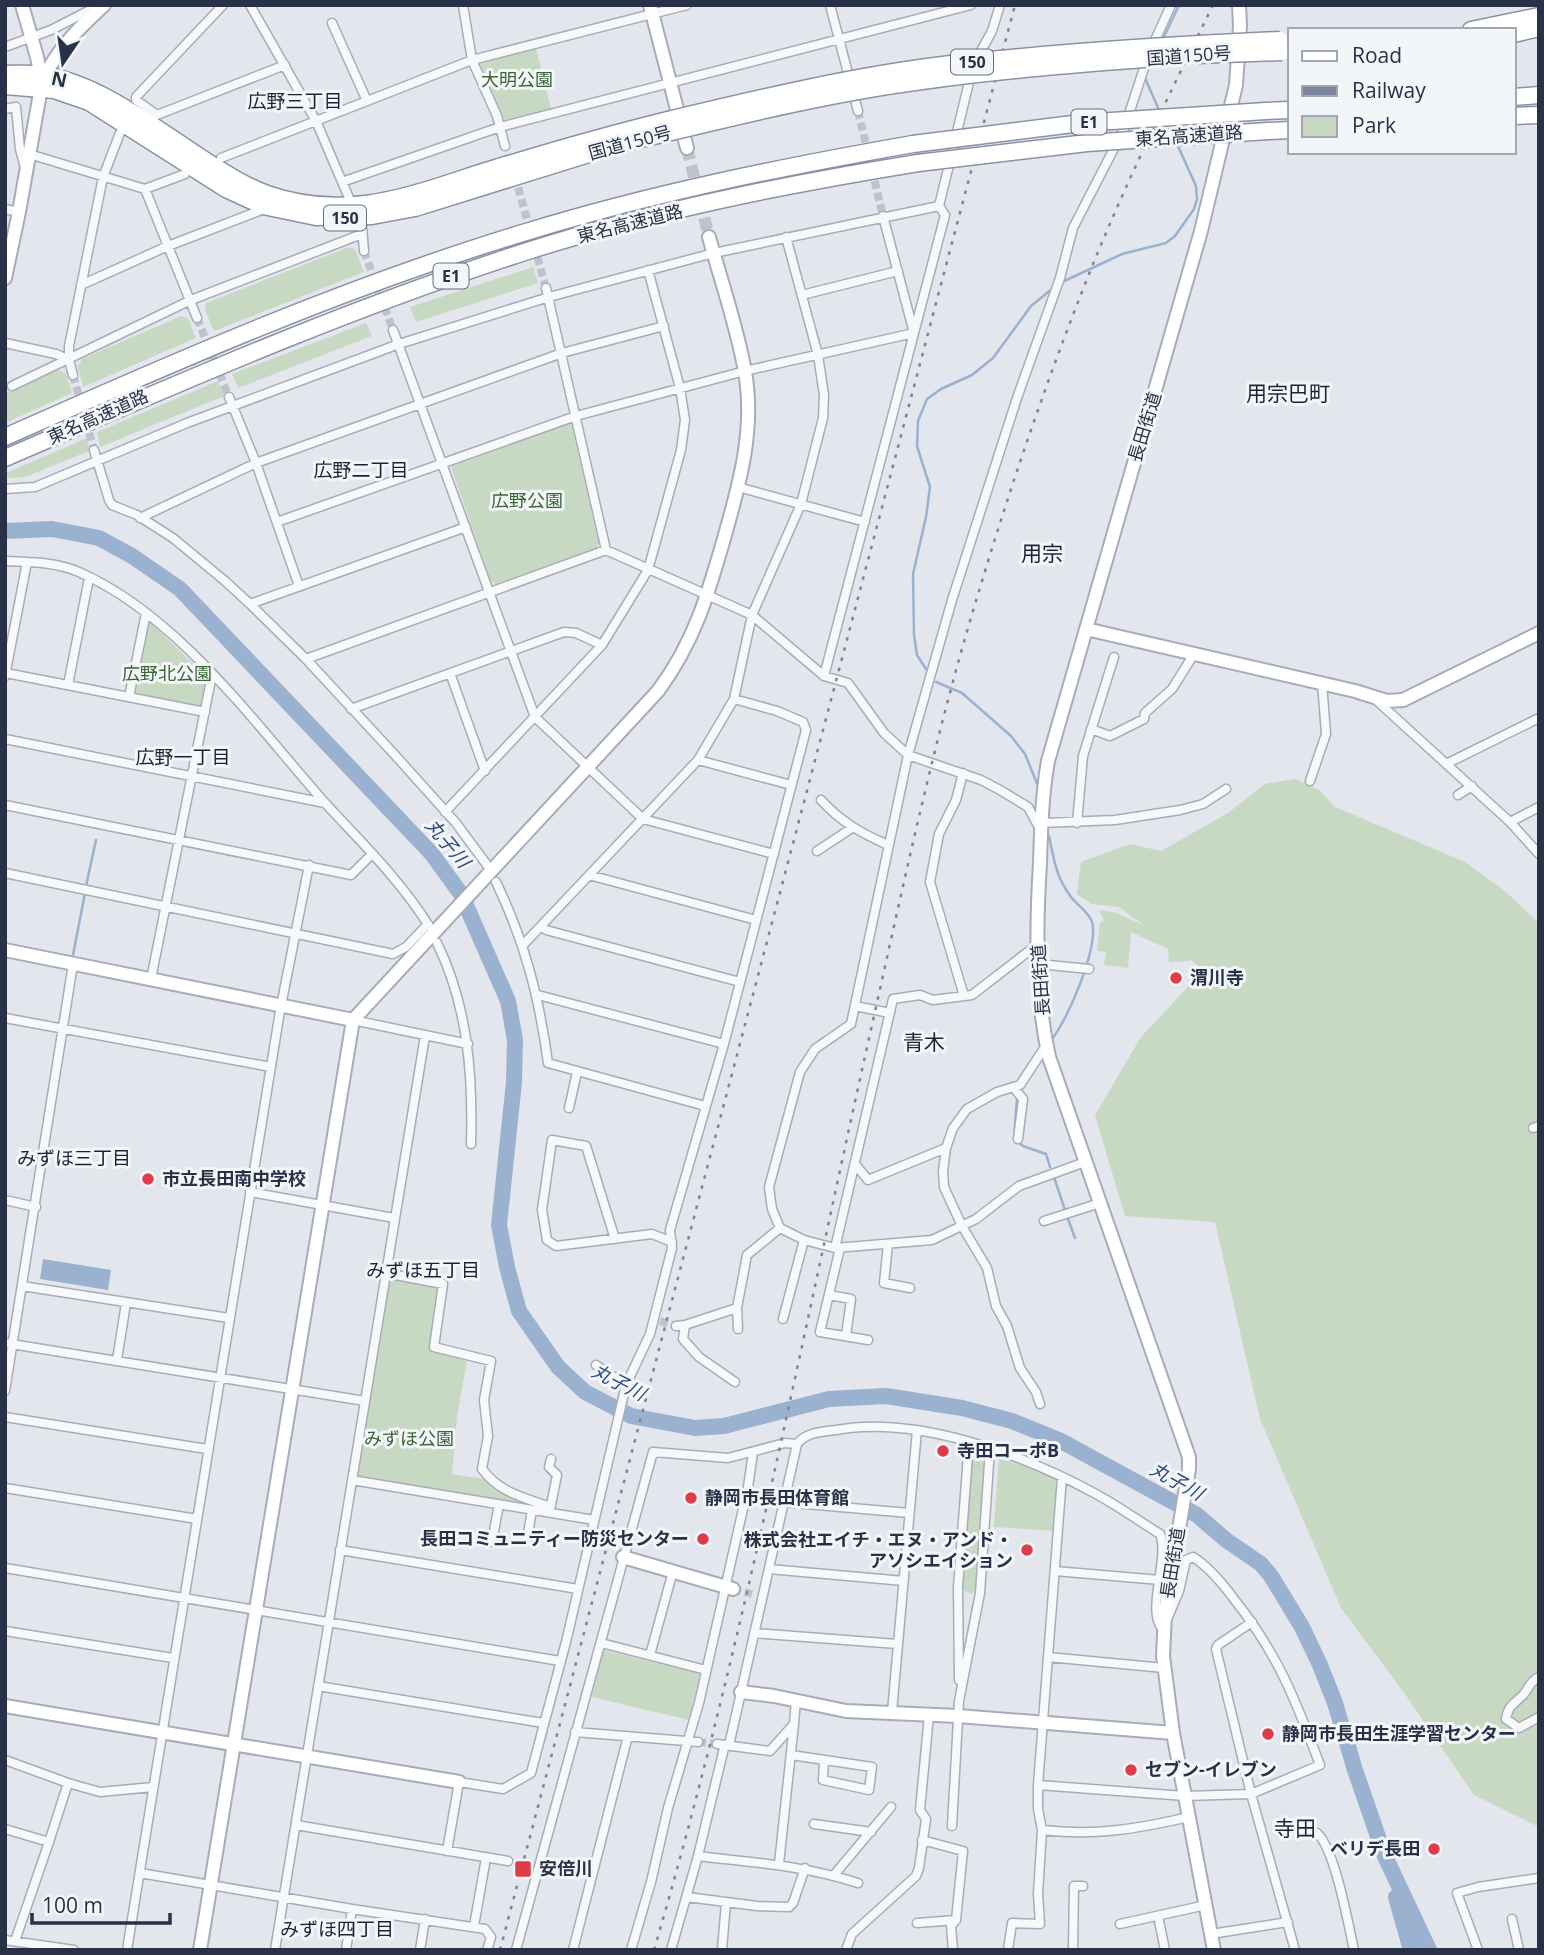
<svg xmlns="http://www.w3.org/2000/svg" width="1544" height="1955" viewBox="0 0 1544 1955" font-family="'Open Sans','Noto Sans JP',sans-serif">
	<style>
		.green { fill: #c7d8c3 }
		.water { fill: #9bb1d0 }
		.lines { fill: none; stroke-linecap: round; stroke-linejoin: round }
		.stream { stroke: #9bb1d0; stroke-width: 2.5 }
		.river { stroke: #9bb1d0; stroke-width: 16 }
		.street-tunnel { stroke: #bec2cc; stroke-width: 8; stroke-dasharray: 8 4; stroke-linecap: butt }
		.secondary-tunnel { stroke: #bec2cc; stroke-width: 12; stroke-dasharray: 12 6; stroke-linecap: butt }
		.street-casing { stroke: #a7acb8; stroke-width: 11 }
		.secondary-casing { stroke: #a7acb8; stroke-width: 16 }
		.highway-casing { stroke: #8992a5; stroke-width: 19 }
		.street { stroke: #f7f8fa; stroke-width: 8 }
		.secondary { stroke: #fff; stroke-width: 12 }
		.highway { stroke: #fff; stroke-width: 16 }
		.rail { stroke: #7b8498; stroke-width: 2.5; stroke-dasharray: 3.5 7; stroke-linecap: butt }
		.highway-bridge-casing { stroke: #8992a5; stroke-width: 19; stroke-linecap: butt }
		.highway-bridge { stroke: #fff; stroke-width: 16 }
		.poi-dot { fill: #de3c48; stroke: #f3f6f9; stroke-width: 2.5 }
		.labels { text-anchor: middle; stroke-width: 6; stroke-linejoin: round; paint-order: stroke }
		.shield { fill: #f3f6f9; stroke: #656c7c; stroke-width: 2 }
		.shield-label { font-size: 16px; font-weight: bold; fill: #283147 }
		.street-label { font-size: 18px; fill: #283147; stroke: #f3f6f9 }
		.park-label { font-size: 18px; fill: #3a6534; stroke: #f3f6f9 }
		.poi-label { font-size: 18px; font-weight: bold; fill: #283147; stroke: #f3f6f9; text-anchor: start }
		.neighbourhood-label { font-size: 19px; fill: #1b2238; stroke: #f3f6f9 }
		.water-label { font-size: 19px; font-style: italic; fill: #2d4c81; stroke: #f3f6f9 }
		.quarter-label { font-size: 21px; fill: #1b2238; stroke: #f3f6f9 }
	</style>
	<rect width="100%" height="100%" fill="#e3e6ed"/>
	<!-- green -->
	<path class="green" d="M536,48l15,61 -47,11 -24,-57z
		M349,247l6,2 9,23 -150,59 -9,-21 1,-7z
		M533,267l5,16 -122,39 -6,-15z
		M181,316l7,2 8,20 -113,49 -5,-20 4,-8z
		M366,323l6,13 -134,52 -6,-14z
		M58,370l8,3 6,20 -67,30v-30z
		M218,381l6,15 -124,51 -3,-15z
		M568,422l3,1 28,121 -3,4 -100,36 -5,-2 -40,-115 2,-5z
		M87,438l2,13 -64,26 -17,1 -2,-5z
		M151,623l56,54 -3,27 -5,2 -63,-12 -1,-4 12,-66z
		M1295,779l24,11 16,17 130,55 41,30 33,31v904l-65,-32 -69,-101 -64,-86 -81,-189 -45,-197 -90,-6 -30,-101 46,-78 63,-67 -16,-12 1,3 -20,1 -1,-13 -37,-17 -3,36 -24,-3 2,-13 -9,-1 3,-28 4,-3 -5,-10 18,3 28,13 -26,-19 -27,-3 -15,-10 4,-32 49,-18 31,7 67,-38 37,-29z
		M388,1278l52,10 -10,61 37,12 -10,55 -5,58 31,5 40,25 -164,-25 -3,-5z
		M979,1457l6,6 -7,119 -4,10 -3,2 -8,-4 -1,-5 9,-120 4,-7z
		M999,1457l60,23 -4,51 -61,-4z
		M603,1650l97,24 -11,46 -97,-23z"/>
	<!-- water -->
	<path class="water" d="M43,1259l68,11 -3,20 -68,-11z"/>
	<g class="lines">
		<!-- stream -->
		<path class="stream" d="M1162,41l17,-36
			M1145,78l14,32
			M1060,283l62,-29 44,-11 9,-7 19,-27 3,-10 -1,-13 -19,-42
			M926,669l-9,-14 -3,-20 -1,-61 13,-57 4,-30 -13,-41 1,-25 9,-22 14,-10 31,-14 21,-17 38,-52 21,-17
			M936,682l26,11 49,43 14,18 13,32
			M1049,836c5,24 7,41 22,61 6,8 18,15 21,25 7,25 -24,97 -40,117
			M86,886l10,-46
			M73,955l12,-62
			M1017,1099l-3,40 9,7 23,8 4,13
			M1054,1177l11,33
			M1067,1216l8,22"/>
		<!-- river -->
		<path class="river" d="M5,531l47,-2 47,9 33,18 48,33 252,265 29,40 47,107 7,39 -1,42 -15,143 8,42 12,44 39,56 27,25 46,24 64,12 29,-2 105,-27 57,-3 76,12 50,13 49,20 136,74 29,25 35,24 10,12 31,51 18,38 15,38 20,67 29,84 45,96
			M1396,1897l15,53"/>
		<!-- street-tunnel -->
		<path class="street-tunnel" d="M858,111l25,105
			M515,176l31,112
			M364,251l29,79
			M197,318l32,79
			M73,375l21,75
			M660,1321l16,5
			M733,1589l19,5
			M698,1742l19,2"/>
		<!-- secondary-tunnel -->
		<path class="secondary-tunnel" d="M687,148l22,89"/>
		<defs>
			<path id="street" d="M223,5l-87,92v3l21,15 128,-50
				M250,5l66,116 36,84
				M463,5l9,55 25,56 8,30
				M830,5l28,106
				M332,23l35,78
				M5,47l46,-17 47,-24
				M1152,47l19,-42
				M975,62l17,-31 8,-26
				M5,109l11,-2 4,42 5,19
				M29,154l116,35 52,129
				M221,158l251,-98 215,-55
				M342,182l158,-55 471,-122
				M145,189l40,-15
				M5,209l14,3
				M359,216l3,11 2,24
				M81,285l87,-39 91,-35 4,-5
				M546,288l60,262
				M802,295l96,-24
				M393,330l142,387 108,102 131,35
				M5,343l51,11 13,6v-14l34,-169 17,-44
				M69,360l4,15
				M12,386l179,-86 171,-66
				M229,397l27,66 43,123
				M94,450l15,50 3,5 25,10 36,23 52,43 25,23 56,55 88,95 62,69 31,42
				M738,487l127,35
				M5,489l30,-2 152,-64 212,-79 150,-47 165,-44 225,-47
				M140,518l116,-55 306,-110 102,-27
				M277,522l299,-106 169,-45 169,-38 -31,-117
				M5,561c25,1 51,1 74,11 100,44 176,152 247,232 36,39 75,77 103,122
				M250,604l216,-77
				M306,659l300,-109 146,65 49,-111 22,-86 1,-23 -6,-40 -32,-118
				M6,673l199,39
				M450,673l35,98
				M5,676l22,-114
				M824,676l121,-461 -6,-9 32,-132
				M68,685l21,-107
				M129,697l17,-84
				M1376,700l134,122 29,32
				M351,709l213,-77 12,1 26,12
				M1091,729l19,7 34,-17 1,-6 27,-24 22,-35
				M5,739l320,64
				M698,760l93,25
				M1446,764l93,-46
				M963,773l-7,27 -17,34 -9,48 34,114
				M1310,781l16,-47 -4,-51
				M1458,795l14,-9
				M821,800c20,22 40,33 67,45
				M5,805l346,70 21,-21
				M445,812l157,-167 46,-75 33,-120 4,-30 -5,-32 -32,-118
				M1510,822l29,-15
				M1042,823l73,-3 65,-10 23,-6 23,-15
				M1077,823l6,-67 31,-99
				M817,851l35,-23
				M5,873l388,81 13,-7 22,-23
				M589,875l167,45
				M496,882c29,60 43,115 52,181l157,43
				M541,926l5,4 194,52
				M437,943c31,63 36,132 34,201
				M523,945l175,-185 36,-61
				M1039,964l50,5
				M151,979l61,-304
				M538,995l186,49
				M855,1006l35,7
				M5,1018l266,49
				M353,1020l115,24
				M1014,1088l9,11 -5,40
				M569,1108l8,-36
				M1533,1128l6,-2
				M1085,1162l-66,24 -43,33 -44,21 -97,8 -31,-8 -24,-12 -8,-19 -3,-22 31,-115 15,-23 36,-25 57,-269 44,-155 65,-202 43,-120 13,-50 51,-99 23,-70
				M855,1164l13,16 78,-32
				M250,1192l144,26
				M5,1200l31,7
				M1044,1221l56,-18
				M615,1239l-29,-93 -34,-6 -10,70 5,30 9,6 96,-12 20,8
				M888,1244l-4,39 26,5
				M835,1248l58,-249 27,-4 13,5 39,-5 66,-51
				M840,1248l-20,84 48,8
				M385,1273l58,11 -9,63 57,14 -7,39 4,36 -6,33c18,24 41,28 68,38
				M22,1286l207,32
				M829,1295l22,4 -5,37
				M783,1319l21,-79
				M685,1325l52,-17
				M676,1326l9,-1 -2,14 16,18 36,25
				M738,1329l-1,-21 10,-53 33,-27
				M5,1343l360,58
				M117,1360l9,-57
				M596,1365l14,10 17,8
				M5,1391l68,-427
				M1040,1404l-4,-12 -16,-24 -13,-42 -11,-20 -9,-38 -25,-42 -18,-39 -1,-16 3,-23 7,-20 14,-19 30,-17 23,-7 27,-41
				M5,1417l202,32
				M352,1480l242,40
				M5,1488l192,31
				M783,1502l126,11
				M550,1510l7,-35 -8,-8 2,-8
				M527,1540l5,-30
				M492,1542l7,-38
				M340,1550l238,39
				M5,1568l555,93
				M769,1569l135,12
				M1055,1571l105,9
				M1252,1622l-34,23 -2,4 35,145 44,156
				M5,1631l168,27
				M754,1633l143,11
				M601,1643l105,27
				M650,1655l23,-84
				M1048,1657l116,11
				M1539,1677c-9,4 -10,11 -16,18 -9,9 -15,11 -17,24l13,9 20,-11
				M959,1680l-1,-93 11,-145
				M318,1686l225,37
				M892,1712l25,-282
				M575,1732l123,10
				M717,1744l53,7 24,-27 2,-24
				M791,1755l81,12 -3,23 -46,-10 1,-20
				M5,1760l63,23 32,9 53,-5
				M1038,1785v24l4,21
				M814,1824l57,8
				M296,1825l212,36
				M952,1826l7,-125 21,-108 10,-144
				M5,1829l44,13 -34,99
				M1317,1833c18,16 31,90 37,117
				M922,1840l41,11 -7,69 -5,6 2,24
				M49,1842l19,-59
				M447,1851l12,-69 44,7 28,-16 35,-131 60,-257 24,-51 22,-86 -2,-18 54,-186 82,-314 -3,-8 -26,-11 -43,-12 18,-84 72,61 24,7 36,50 24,22 73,25 19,10 28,17 12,22
				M698,1856c57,7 104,9 160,27
				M779,1864l15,-140
				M140,1873l212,36 133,20 6,8 -4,13
				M834,1875l57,-68
				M687,1897l70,9 32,1 4,-4 12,-35
				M1158,1916l7,34
				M1512,1919l7,31
				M917,1923l39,-3
				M1120,1924l86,-19
				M474,1926l12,-68
				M1211,1934l77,-12
				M5,1940l69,10
				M127,1950l153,-939 29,-146
				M275,1950l150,-914
				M346,1950l6,-41
				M420,1950l5,-31
				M516,1950l137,-498 75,6 57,-15 12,1
				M573,1950l55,-214
				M631,1950l20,-68 17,-74 31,-105 49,-216 5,-34
				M671,1950l27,-94 26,-108 6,-7 67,-297c9,-12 25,-12 39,-14 81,-15 189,25 260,64 22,12 43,27 64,40 10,24 -15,79 3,95l16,-38 7,-31 7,-3c16,10 30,27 41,42 44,55 62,102 86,166l-69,29 -66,2 -147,-11 24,-308
				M722,1950l4,-48
				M846,1950l6,-16 64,-58 3,-8 7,-49 -6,-9 9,-95
				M1008,1950l4,-27 28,1 -2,-30 4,-64c54,6 94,-1 147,-13
				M1073,1950l1,-64h9
				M1478,1950l-21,-57 21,-6 61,-9"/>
			<path id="secondary" d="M650,5l37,143
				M42,82c14,-32 37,-54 62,-77
				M5,278l14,-66 23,-130 -5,-25 -15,-52
				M1086,629l269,62 32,10 16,-1 136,-67
				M5,950l348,70
				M623,1557l110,32
				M741,1692l33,4 72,15 112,5 215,17
				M5,1706l454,76
				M200,1950l153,-930 305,-329c37,-50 50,-97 67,-156 15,-53 30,-107 20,-163 -8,-46 -24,-91 -36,-135
				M1214,1950l-41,-217 -10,-77 2,-43 24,-144v-12l-140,-400c-14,-63 -13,-130 -9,-194 1,-34 2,-68 8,-102l153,-530 35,-146 4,-59 -1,-21"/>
			<path id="highway" d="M1471,30l68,-14
				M1514,34l25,-6
				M5,74c13,0 25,-1 37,1 56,7 117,56 164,86 19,12 39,25 61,33 89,31 159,-6 242,-30 53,-16 106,-31 159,-44
				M5,86l49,4 35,12 137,87 37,17 53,11 56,-1 43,-8 209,-65 47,-11
				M1514,97l25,-2
				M1266,111l24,-1
				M1514,116l25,-1
				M1268,131l22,-1
				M5,437c171,-76 342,-151 521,-205 127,-39 256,-65 387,-88
				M5,458c174,-75 346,-151 526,-208 126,-40 257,-66 387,-87"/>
		</defs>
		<!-- street casing -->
		<use href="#street" class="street-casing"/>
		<!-- secondary casing -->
		<use href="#secondary" class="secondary-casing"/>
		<!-- highway casing -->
		<use href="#highway" class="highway-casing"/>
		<!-- street -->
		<use href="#street" class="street"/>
		<!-- secondary -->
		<use href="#secondary" class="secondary"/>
		<!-- highway -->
		<use href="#highway" class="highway"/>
		<!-- rail -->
		<path class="rail" d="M500,1950l515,-1945
			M654,1950c91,-310 151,-628 222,-943 31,-139 61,-279 103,-416 33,-110 71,-220 114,-327 36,-88 78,-173 120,-259"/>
		<defs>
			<path id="highway-bridge" d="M1197,55l85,-3
				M668,120c92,-22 188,-45 283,-56 109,-12 219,-19 329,-24
				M671,132c83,-20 167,-40 251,-51 78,-11 157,-17 235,-23
				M913,144l168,-21 185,-12
				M918,163l169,-20 181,-12"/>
		</defs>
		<!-- highway-bridge casing -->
		<use href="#highway-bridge" class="highway-bridge-casing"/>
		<!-- highway-bridge -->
		<use href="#highway-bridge" class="highway-bridge"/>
	</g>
	<!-- markers -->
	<g class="poi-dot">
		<circle cx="1176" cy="978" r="7"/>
		<circle cx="148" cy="1179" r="7"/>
		<circle cx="943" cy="1451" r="7"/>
		<circle cx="691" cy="1498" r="7"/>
		<circle cx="703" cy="1539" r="7"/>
		<circle cx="1027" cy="1550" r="7"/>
		<circle cx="1268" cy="1734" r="7"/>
		<circle cx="1131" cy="1770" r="7"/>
		<circle cx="1434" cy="1849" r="7"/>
		<rect x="514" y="1860" width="18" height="18" rx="3.5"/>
	</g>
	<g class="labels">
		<!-- shield labels -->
		<g class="shield">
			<rect x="951" y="49.5" width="42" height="25" rx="5"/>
			<rect x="1071.5" y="109.5" width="35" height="25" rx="5"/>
			<rect x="324" y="205.5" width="42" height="25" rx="5"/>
			<rect x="433.5" y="263.5" width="35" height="25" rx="5"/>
		</g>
		<g class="shield-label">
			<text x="972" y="68">150</text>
			<text x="1089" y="128">E1</text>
			<text x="345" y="224">150</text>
			<text x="451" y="282">E1</text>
		</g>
		<!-- street labels -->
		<g class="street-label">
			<text transform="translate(1189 56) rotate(-4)" y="6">国道150号</text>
			<text transform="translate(1189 136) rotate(-4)" y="6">東名高速道路</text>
			<text transform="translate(630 143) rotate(-15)" y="6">国道150号</text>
			<text transform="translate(630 224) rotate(-14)" y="6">東名高速道路</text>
			<text transform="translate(98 417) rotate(-24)" y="6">東名高速道路</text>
			<text transform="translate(1145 427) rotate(-73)" y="6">長田街道</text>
			<text transform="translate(1041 980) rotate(-94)" y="6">長田街道</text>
			<text transform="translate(1173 1563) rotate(-81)" y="6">長田街道</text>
		</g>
		<!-- park labels -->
		<g class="park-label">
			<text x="517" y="86">大明公園</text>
			<text x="527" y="507">広野公園</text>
			<text x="167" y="680">広野北公園</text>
			<text x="409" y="1445">みずほ公園</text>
		</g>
		<!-- poi labels -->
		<g class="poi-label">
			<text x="1190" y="984">渭川寺</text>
			<text x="162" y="1185">市立長田南中学校</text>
			<text x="957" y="1457">寺田コーポB</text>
			<text x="705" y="1504">静岡市長田体育館</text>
			<text x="689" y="1545" text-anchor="end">長田コミュニティー防災センター</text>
			<text x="1013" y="1546" text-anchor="end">株式会社エイチ・エヌ・アンド・<tspan x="1013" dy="21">アソシエイション</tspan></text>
			<text x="1282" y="1740">静岡市長田生涯学習センター</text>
			<text x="1145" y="1776">セブン-イレブン</text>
			<text x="1420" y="1855" text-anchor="end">ベリデ長田</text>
			<text x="539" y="1875">安倍川</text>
		</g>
		<!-- neighbourhood labels -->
		<g class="neighbourhood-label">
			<text x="295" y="108">広野三丁目</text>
			<text x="361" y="477">広野二丁目</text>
			<text x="183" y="764">広野一丁目</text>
			<text x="74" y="1165">みずほ三丁目</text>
			<text x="423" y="1277">みずほ五丁目</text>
			<text x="337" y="1936">みずほ四丁目</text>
		</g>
		<!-- water labels -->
		<g class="water-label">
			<text transform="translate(448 843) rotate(50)" y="7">丸子川</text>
			<text transform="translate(619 1382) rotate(27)" y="7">丸子川</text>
			<text transform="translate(1177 1481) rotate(29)" y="7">丸子川</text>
		</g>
		<!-- quarter labels -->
		<g class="quarter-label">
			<text x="1288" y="401">用宗巴町</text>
			<text x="1042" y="561">用宗</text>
			<text x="924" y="1050">青木</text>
			<text x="1295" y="1836">寺田</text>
		</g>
	</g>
	<!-- border -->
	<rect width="1544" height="1955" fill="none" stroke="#283147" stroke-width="14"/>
	<!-- legend -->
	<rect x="1288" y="28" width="228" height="126" fill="#f3f6f9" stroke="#a2a7b2" stroke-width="2"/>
	<rect x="1302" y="51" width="35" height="10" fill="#ffffff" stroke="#a2a7b2" stroke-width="2"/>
	<text x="1352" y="63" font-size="21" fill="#283147">Road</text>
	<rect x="1302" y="86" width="35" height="10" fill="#7b8498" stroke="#a2a7b2" stroke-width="2"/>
	<text x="1352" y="98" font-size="21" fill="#283147">Railway</text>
	<rect x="1302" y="116" width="35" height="21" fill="#c7d8c3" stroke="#a2a7b2" stroke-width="2"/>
	<text x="1352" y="133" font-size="21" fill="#283147">Park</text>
	<!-- north arrow -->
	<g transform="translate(63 63) rotate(193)" stroke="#f3f6f9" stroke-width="5" paint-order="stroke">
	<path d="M0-5L12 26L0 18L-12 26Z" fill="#283147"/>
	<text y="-10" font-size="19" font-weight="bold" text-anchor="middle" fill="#283147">N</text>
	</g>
	<!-- scale -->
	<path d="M32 1913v10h138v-10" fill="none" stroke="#283147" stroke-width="3.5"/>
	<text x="42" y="1913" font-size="21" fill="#283147" stroke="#f3f6f9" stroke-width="5" paint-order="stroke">100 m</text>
</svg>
